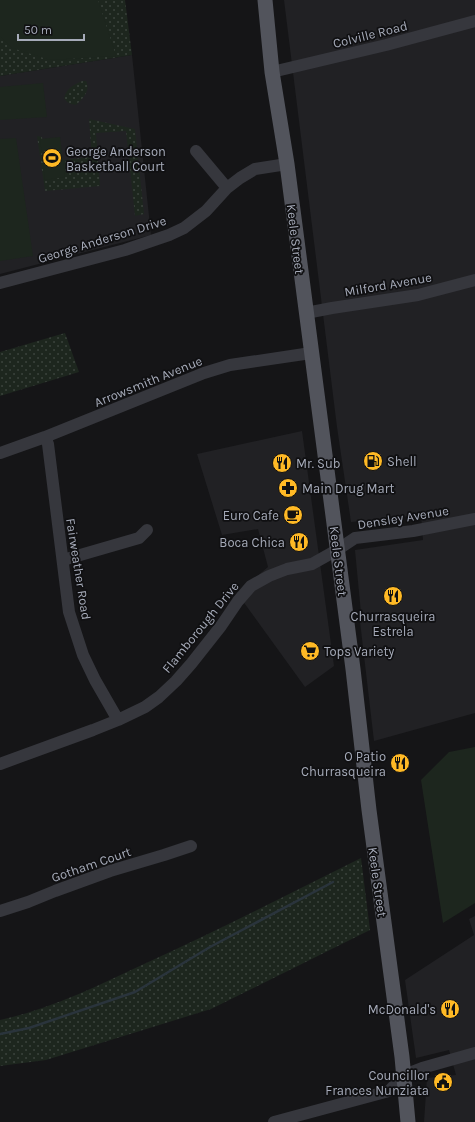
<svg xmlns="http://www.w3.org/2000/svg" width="475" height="1122" viewBox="0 0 475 1122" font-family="Karla,sans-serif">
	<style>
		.built { fill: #212124 }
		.grass { fill: url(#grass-dots) }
		.garden { fill: #1d261e }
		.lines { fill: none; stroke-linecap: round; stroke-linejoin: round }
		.stream { stroke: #2a343c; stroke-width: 2.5 }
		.minor { stroke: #36373d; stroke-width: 12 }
		.major { stroke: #52545c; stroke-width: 15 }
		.labels { text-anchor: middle; stroke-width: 3.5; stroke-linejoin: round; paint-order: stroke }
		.street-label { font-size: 13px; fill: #a6abb9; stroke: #101012 }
		.poi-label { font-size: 13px; fill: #a6abb9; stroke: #101012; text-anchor: start }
	</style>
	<defs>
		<pattern id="grass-dots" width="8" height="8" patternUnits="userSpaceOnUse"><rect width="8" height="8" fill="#1d261e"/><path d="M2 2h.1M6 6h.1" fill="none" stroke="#3b433d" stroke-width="1.8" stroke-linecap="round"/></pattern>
	</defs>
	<rect width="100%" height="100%" fill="#151517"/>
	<!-- built -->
	<path class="built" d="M284,0h191v713l-101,28 -15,-128h2l-6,-63 68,-10 -2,-25 -70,7 -14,-95z
		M132,55l19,180 -151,39v-198z
		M302,431l32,235 -29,21 -68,-94 31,-26 -10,-38 -36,6 -25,-81z
		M475,916v206h-51l3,-44 29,-3 -7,-25 -33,8 -11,-78 69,-45 -5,-16z"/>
	<!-- grass -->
	<path class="grass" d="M0,0h125l7,55 -132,21z
		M82,81h4c5,9 -3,18 -10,24 -6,-1 -9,-2 -12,-7 3,-10 9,-13 18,-17z
		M89,119l46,10 9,85 -9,2 -9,-85 -30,2 4,53 -55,5 -8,-55 5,1 3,25 47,-5z
		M65,333l14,39 -79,24v-44z
		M361,858l9,72 -159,79 -165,51 -46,6v-46c51,-11 97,-34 144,-56 73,-33 145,-70 217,-106z"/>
	<!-- garden -->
	<path class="garden" d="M0,0h98l18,56 -66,4 -38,-12 -12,-12z
		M43,83l4,34 -47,3v-33z
		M60,137l5,40 -20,3 -5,-41z
		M16,138l17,118 -33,5v-122z
		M475,747v156l-32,20 -22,-143 28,-28z"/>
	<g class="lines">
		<!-- stream -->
		<path class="stream" d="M0,1034l29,-6 106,-36 75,-45 123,-65"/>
		<!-- minor -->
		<path class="minor" d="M272,72l114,-27 89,-24
			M196,151l31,37
			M0,283l125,-33 44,-15 15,-7 22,-17 21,-23 13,-10 15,-9 32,-5
			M306,313l26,-5 86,-13 57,-15
			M45,437l3,7 21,168 14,43 12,25 23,40
			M0,453l45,-16 159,-64 26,-8 81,-12
			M63,560l76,-22 8,-8
			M0,764l93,-34 25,-10 27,-13 14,-10 17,-16 15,-17 30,-38 17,-25 13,-15 18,-10 18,-7 25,-5 25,-14 18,-12 58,-7 62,-12
			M0,911l28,-9 27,-11 55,-20 54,-16 27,-9
			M274,1122l115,-31 15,-16 18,-7 53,-15"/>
		<!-- major -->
		<path class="major" d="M265,0l7,72 15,92 66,505 16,141 33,247 6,65"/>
	</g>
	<!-- icons -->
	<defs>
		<symbol id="stadium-disc" viewBox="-11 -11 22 22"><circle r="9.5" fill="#ffb925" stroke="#101012"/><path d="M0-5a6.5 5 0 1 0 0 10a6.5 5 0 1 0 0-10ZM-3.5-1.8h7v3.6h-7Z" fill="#111"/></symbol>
		<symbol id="fuel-disc" viewBox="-11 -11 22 22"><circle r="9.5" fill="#ffb925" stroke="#101012"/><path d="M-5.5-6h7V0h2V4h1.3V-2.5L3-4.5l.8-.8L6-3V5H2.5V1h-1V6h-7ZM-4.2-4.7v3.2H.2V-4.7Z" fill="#111"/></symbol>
		<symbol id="restaurant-disc" viewBox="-11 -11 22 22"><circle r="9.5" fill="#ffb925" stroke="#101012"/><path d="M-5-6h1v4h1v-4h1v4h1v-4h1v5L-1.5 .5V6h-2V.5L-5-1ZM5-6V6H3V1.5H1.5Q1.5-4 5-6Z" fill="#111"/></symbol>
		<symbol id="pharmacy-disc" viewBox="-11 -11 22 22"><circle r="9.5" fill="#ffb925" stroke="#101012"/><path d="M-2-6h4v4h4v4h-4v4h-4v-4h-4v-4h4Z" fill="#111"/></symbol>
		<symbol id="cafe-disc" viewBox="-11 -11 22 22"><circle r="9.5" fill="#ffb925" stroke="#101012"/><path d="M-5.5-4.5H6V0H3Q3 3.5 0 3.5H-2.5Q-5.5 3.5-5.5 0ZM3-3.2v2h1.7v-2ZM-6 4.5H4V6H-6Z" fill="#111"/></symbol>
		<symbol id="supermarket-disc" viewBox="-11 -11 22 22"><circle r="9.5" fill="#ffb925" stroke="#101012"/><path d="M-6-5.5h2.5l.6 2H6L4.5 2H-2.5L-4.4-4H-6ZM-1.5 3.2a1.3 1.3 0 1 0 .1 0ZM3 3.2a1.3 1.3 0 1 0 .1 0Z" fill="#111"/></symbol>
		<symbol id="civic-disc" viewBox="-11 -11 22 22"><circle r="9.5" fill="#ffb925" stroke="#101012"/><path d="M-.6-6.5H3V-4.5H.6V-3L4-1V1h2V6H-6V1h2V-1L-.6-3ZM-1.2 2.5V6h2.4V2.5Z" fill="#111"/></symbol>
	</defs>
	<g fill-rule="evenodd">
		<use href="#stadium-disc" x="41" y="147" width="22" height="22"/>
		<use href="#fuel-disc" x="362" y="450" width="22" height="22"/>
		<use href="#restaurant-disc" x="271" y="452" width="22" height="22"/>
		<use href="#pharmacy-disc" x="277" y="477" width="22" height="22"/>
		<use href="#cafe-disc" x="282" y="504" width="22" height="22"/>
		<use href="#restaurant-disc" x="288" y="531" width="22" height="22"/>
		<use href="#restaurant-disc" x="382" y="585" width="22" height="22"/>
		<use href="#supermarket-disc" x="299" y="640" width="22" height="22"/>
		<use href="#restaurant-disc" x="389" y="752" width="22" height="22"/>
		<use href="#restaurant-disc" x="439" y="998" width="22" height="22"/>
		<use href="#civic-disc" x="432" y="1071" width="22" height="22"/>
	</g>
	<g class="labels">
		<!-- street labels -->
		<g class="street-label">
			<text transform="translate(370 34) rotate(-14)" y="5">Colville Road</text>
			<text transform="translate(102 239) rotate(-17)" y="5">George Anderson Drive</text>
			<text transform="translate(296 239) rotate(83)" y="5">Keele Street</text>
			<text transform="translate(388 284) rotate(-10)" y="5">Milford Avenue</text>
			<text transform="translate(148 381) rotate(-22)" y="5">Arrowsmith Avenue</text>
			<text transform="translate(403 517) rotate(-9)" y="5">Densley Avenue</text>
			<text transform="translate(339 561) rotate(83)" y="5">Keele Street</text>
			<text transform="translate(79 569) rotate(81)" y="5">Fairweather Road</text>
			<text transform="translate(200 627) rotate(-51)" y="5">Flamborough Drive</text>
			<text transform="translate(91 864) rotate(-19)" y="5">Gotham Court</text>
			<text transform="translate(378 882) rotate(82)" y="5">Keele Street</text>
		</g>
		<!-- poi labels -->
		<g class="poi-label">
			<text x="66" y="156">George Anderson<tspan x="66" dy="15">Basketball Court</tspan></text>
			<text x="387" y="466">Shell</text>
			<text x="296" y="468">Mr. Sub</text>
			<text x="302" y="493">Main Drug Mart</text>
			<text x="279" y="520" text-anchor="end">Euro Cafe</text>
			<text x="285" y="547" text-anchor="end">Boca Chica</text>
			<text x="393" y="621" text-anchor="middle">Churrasqueira<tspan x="393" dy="15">Estrela</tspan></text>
			<text x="324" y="656">Tops Variety</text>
			<text x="386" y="761" text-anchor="end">O Patio<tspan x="386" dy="15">Churrasqueira</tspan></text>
			<text x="436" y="1014" text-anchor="end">McDonald's</text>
			<text x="429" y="1080" text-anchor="end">Councillor<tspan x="429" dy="15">Frances Nunziata</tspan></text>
		</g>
	</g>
	<!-- scale -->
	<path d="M18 34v6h66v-6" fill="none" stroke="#a6abb9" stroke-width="2"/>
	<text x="24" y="34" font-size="12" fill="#a6abb9" stroke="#101012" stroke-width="3" paint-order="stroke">50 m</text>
</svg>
